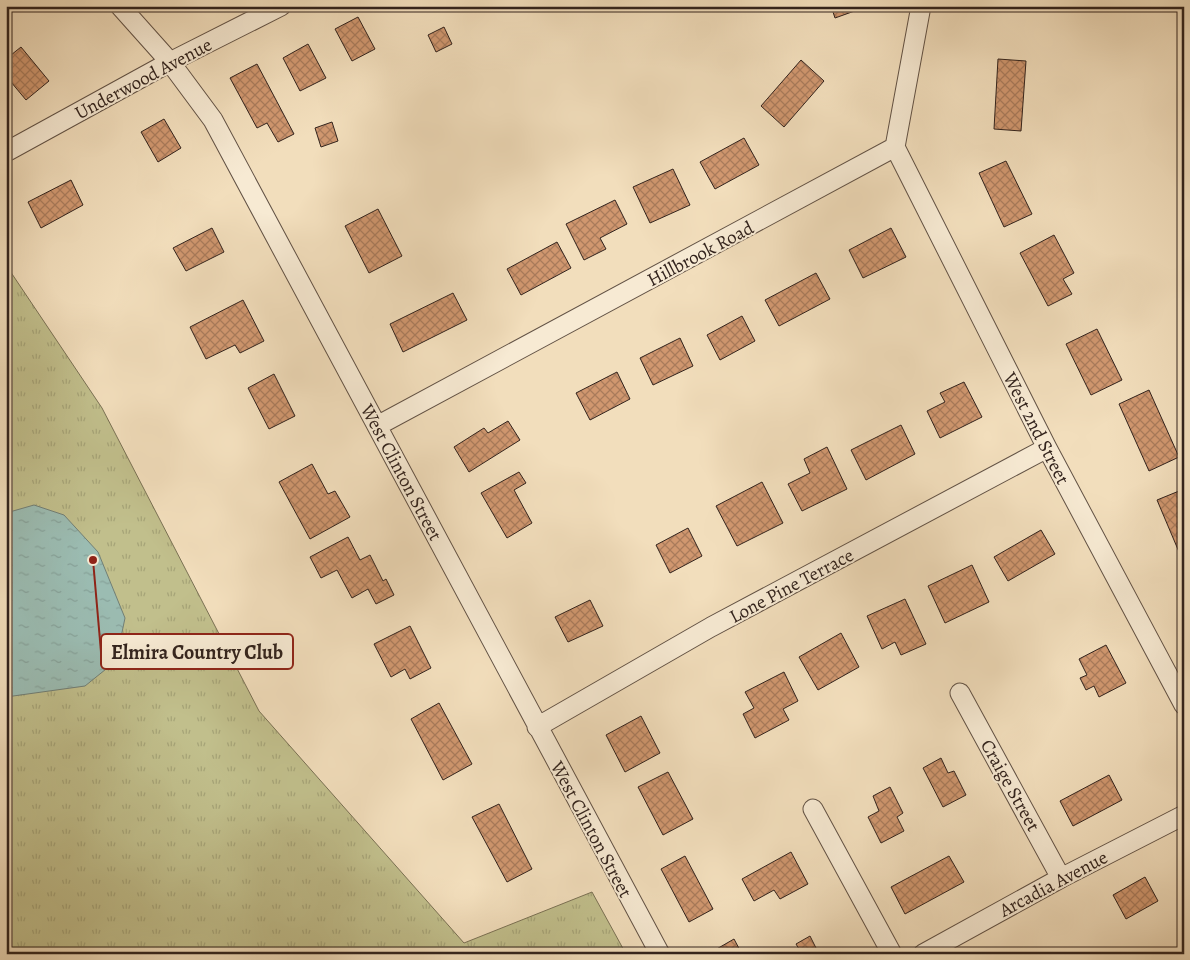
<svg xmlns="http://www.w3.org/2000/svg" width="1190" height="960" viewBox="0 0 1190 960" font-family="Alegreya,serif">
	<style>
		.grass { fill: url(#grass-tufts); stroke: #7a7154 }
		.water { fill: url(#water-ripples); stroke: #717f76 }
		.building { fill: url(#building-cross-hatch); stroke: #32231d }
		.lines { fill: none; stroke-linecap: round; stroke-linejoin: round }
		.street-casing { stroke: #625245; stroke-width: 21 }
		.street { stroke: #f7ead3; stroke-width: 19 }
		.labels { text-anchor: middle; stroke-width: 4; stroke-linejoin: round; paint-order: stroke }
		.street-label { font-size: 19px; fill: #32231d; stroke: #f7ead3 }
		.leader { fill: none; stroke: #8f2418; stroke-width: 2 }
		.callout-dot { fill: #8f2418; stroke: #f7ead3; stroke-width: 2 }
		.callout { fill: #f7ead3; stroke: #8f2418; stroke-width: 2 }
		.callout-label { font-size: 20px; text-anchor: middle; font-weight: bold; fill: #32231d }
	</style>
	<defs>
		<pattern id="grass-tufts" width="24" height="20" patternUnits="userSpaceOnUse" patternTransform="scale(1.25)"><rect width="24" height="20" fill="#c1bf8c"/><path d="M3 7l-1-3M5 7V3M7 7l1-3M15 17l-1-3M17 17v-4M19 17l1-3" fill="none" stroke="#a6a478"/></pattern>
		<pattern id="water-ripples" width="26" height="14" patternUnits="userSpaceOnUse" patternTransform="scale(1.25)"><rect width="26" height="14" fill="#9bbcb2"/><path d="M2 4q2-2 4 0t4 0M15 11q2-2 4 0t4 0" fill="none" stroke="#86a199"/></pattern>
		<pattern id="building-cross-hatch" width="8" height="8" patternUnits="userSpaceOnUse" patternTransform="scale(1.25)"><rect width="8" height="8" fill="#d0976f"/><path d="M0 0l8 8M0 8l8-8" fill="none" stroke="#a97b5b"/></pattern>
	</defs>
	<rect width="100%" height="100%" fill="#f2debc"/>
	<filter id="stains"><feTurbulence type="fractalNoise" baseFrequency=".004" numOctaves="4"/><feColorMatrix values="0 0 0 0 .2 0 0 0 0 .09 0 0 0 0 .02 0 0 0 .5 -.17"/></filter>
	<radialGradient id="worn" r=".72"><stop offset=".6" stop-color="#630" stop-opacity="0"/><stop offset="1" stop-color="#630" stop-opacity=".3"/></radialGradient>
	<!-- grass -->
	<path class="grass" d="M6,265l96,143 157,303 205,232 128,-51 34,62h-620z"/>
	<!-- water -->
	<path class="water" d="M34,505l30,10 34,37 27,66 -9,43 -31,25 -79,11v-184z"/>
	<!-- building -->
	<path class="building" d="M831,6h31l1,2 -28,10z
		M358,17l17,32 -23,12 -17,-32z
		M444,27l8,17 -16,8 -8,-17z
		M308,44l18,34 -26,13 -17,-33z
		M21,47l28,34 -23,19 -20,-24v-17z
		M998,59l28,2 -5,70 -27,-2z
		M801,60l23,21 -40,46 -23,-21z
		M257,64l37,70 -16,8 -11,-19 -10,5 -27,-50z
		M164,119l17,29 -23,14 -17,-30z
		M332,122l6,19 -17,6 -6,-19z
		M744,138l15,27 -44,24 -15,-27z
		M1006,161l26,53 -28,13 -25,-54z
		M673,169l17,36 -40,18 -17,-36z
		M71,180l12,25 -42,23 -13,-26z
		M615,200l12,24 -27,14 6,11 -22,11 -18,-36z
		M378,209l24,47 -33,17 -24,-47z
		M212,228l12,24 -38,19 -13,-23z
		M891,228l15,29 -43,21 -14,-28z
		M1054,235l20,38 -11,6 9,15 -24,12 -28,-53z
		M557,242l14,26 -50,27 -14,-26z
		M816,273l14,26 -51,27 -14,-26z
		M453,293l14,27 -64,32 -13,-28z
		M243,300l21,41 -24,12 -5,-8 -29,14 -16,-32z
		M742,316l13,25 -35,19 -13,-25z
		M1097,329l25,51 -31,15 -25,-51z
		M680,338l13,28 -40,19 -13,-27z
		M617,372l13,27 -40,21 -14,-27z
		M274,374l21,42 -26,13 -21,-41z
		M964,382l18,35 -42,21 -13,-27 18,-9 -5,-9z
		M1149,390l30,67 -30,14 -30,-67z
		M508,421l12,19 -51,32 -15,-25 30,-19 4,5z
		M901,425l14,29 -49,26 -15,-30z
		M827,447l20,42 -45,22 -14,-27 22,-11 -6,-14z
		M312,464l16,30 7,-3 15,26 -40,22 -31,-57z
		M519,472l7,11 -12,7 18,33 -25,15 -26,-45z
		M762,482l21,41 -46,23 -21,-40z
		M1184,489v69l-2,1 -25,-59z
		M688,528l14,28 -32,17 -14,-28z
		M1041,530l14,24 -47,27 -14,-24z
		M348,537l12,23 10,-5 13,26 3,-2 8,16 -18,9 -8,-15 -16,9 -15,-28 -16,8 -11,-21z
		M972,565l17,37 -44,21 -17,-37z
		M905,599l21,45 -25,11 -6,-13 -13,7 -15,-33z
		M590,600l13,26 -35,16 -13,-25z
		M410,626l21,42 -21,11 -5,-10 -14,8 -17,-33z
		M841,633l18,34 -41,23 -19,-33z
		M1106,645l20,38 -27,14 -5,-11 -8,4 -6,-12 7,-3 -8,-16z
		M784,672l14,29 -15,8 6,11 -34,18 -12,-24 11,-6 -9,-16z
		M439,703l33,61 -29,16 -32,-61z
		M641,716l19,37 -35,19 -19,-37z
		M941,758l7,15 6,-2 12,24 -23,12 -20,-39z
		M668,772l25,47 -30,16 -25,-48z
		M1109,775l13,25 -49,26 -13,-25z
		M890,787l13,26 -6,4 7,14 -23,12 -13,-26 11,-6 -6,-15z
		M499,804l33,65 -25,13 -35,-65z
		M791,852l17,32 -28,15 -6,-9 -20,11 -12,-22z
		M685,856l28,53 -24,13 -28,-53z
		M949,856l15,26 -59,32 -14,-27z
		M1145,877l13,24 -32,18 -13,-24z
		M810,936l9,18h-17l-6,-10z
		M734,939l8,15h-34z"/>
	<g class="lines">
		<defs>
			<path id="street" d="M120,6l50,56 43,58 447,834
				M895,147l152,301 137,257
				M6,152l164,-90 111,-56
				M377,426l518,-279 26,-141
				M960,693l101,185
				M537,727l174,-100 336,-179
				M813,809l79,145
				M923,954l138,-76 123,-63"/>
		</defs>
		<!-- street casing -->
		<use href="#street" class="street-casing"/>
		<!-- street -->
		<use href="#street" class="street"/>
	</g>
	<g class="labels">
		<!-- street labels -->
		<g class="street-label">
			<text transform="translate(143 78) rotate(-28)" y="7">Underwood Avenue</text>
			<text transform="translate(700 253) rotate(-28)" y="7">Hillbrook Road</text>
			<text transform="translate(1037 428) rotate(63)" y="7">West 2nd Street</text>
			<text transform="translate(402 472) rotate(62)" y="7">West Clinton Street</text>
			<text transform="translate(791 585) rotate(-28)" y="7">Lone Pine Terrace</text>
			<text transform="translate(1011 785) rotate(61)" y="7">Craige Street</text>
			<text transform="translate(592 829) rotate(62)" y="7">West Clinton Street</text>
			<text transform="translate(1053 883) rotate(-28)" y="7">Arcadia Avenue</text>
		</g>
	</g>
	<!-- callouts -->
	<path class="leader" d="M93 560L101 652"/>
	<circle class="callout-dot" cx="93" cy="560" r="5"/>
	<rect class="callout" x="101" y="634" width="192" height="35" rx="5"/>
	<g class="callout-label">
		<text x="197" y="659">Elmira Country Club</text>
	</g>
	<!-- margin -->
	<rect width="1190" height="960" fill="none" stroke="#f2debc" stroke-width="25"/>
	<rect x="8" y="8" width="1175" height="945" fill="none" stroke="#32231d" stroke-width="2.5"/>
	<rect x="12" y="12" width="1165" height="935" fill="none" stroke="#32231d"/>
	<rect width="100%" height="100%" filter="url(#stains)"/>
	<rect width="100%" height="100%" fill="url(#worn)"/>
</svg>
